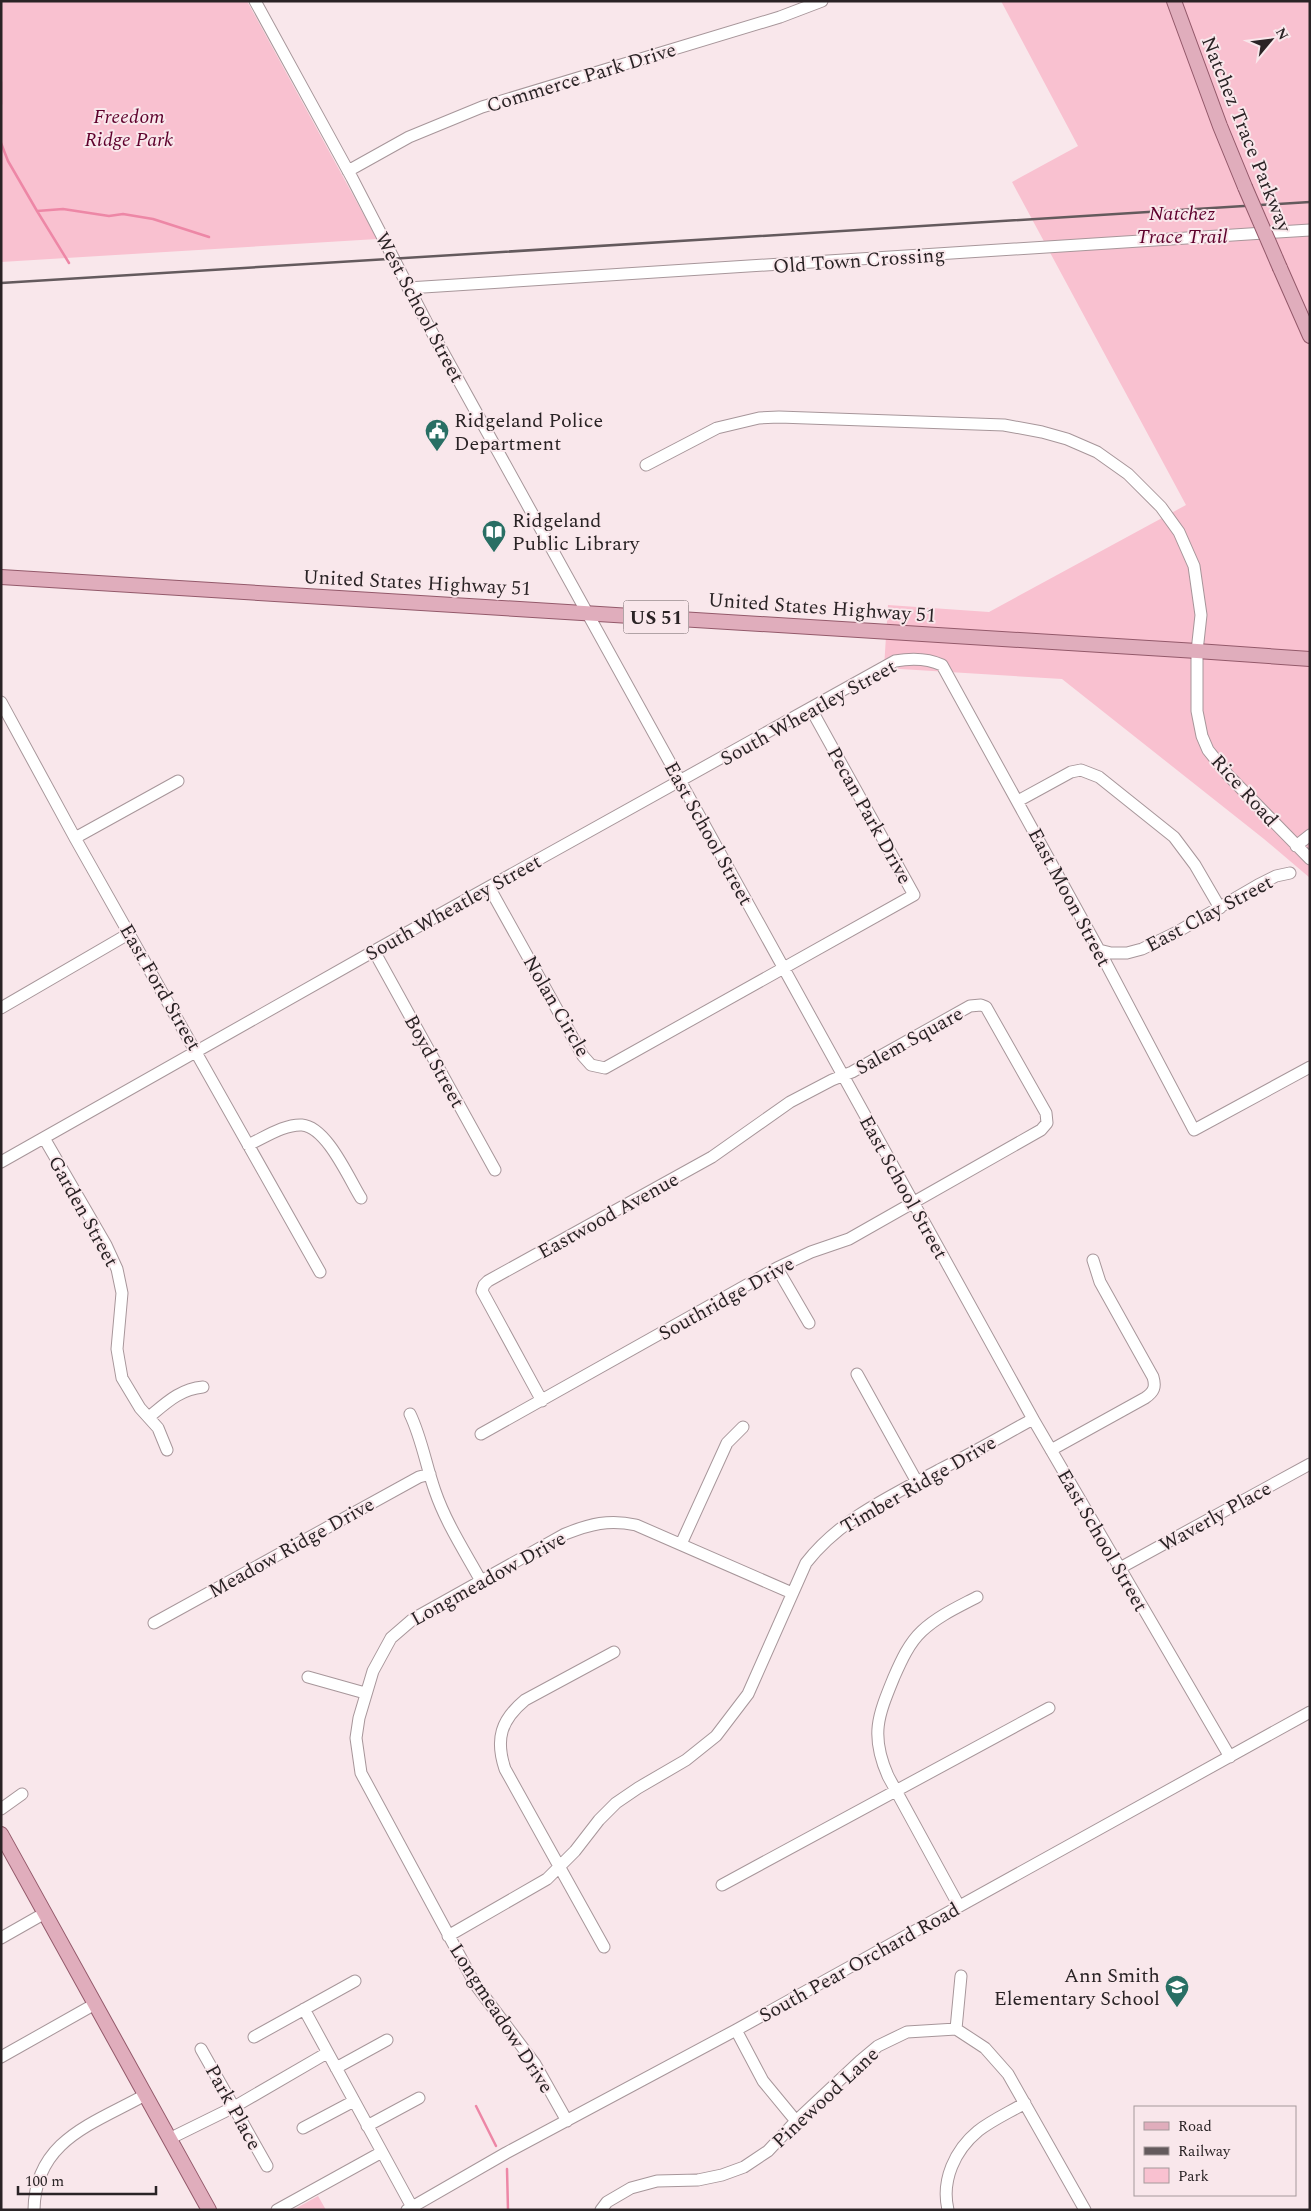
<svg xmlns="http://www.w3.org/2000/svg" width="1311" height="2211" viewBox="0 0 1311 2211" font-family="Spectral,serif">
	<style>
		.green { fill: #f9c1d0 }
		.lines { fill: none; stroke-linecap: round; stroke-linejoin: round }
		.stream { stroke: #ed87a6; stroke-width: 2.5 }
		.minor-casing { stroke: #a7969a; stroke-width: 13 }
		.major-casing { stroke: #93596a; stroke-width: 16 }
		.minor { stroke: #fff; stroke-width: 11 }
		.major { stroke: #e0adbc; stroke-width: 14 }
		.rail { stroke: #645a5d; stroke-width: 2.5 }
		.major-bridge-casing { stroke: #93596a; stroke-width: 16; stroke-linecap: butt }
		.major-bridge { stroke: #e0adbc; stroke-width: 14 }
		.labels { text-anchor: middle; stroke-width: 4; stroke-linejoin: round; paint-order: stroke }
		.shield { fill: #f9e7eb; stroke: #685e60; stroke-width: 1 }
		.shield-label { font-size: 19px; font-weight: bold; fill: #2a2325 }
		.street-label { font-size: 20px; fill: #2a2325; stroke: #f9e7eb }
		.park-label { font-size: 20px; font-style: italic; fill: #5e002c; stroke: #f9e7eb }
		.poi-label { font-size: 20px; fill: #2a2325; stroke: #f9e7eb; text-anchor: start }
	</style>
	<rect width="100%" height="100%" fill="#f9e7eb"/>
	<!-- green -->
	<path class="green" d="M1,1h246l130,238 -376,23z
		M1001,1h309v877l-46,-39 -202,-160 -178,-11 4,-63 101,7 197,-107 -174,-323 66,-36z
		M318,2196l8,14h-33z"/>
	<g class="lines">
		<!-- stream -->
		<path class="stream" d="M1,82v22
			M1,143l7,18 29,50
			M69,263l-32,-52 26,-2 46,7 14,-2 30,5 56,18
			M476,2106l20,40
			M507,2169l1,41"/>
		<defs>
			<path id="minor" d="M255,1l97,177 76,147 605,1094 197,338
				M348,171l61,-34 73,-30 298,-90 42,-16
				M408,288l902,-58
				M646,465l71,-37 42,-10 20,-1 225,8 38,7 25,7 30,13 31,22 33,33 18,25 15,34 7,49 -4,36v60l5,25 6,14 20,25 82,84
				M1,702l74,136 245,434
				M1018,801l53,-29 10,-2 18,7 75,60 21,28 25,43
				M75,838l103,-57
				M1296,846l14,-11
				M489,887l94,169 8,9 14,3 309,-173 -103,-186
				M1099,950l12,3h16l15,-4 35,-17 81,-47 18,-9 14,-3
				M374,951l121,219
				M1,1008l129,-75
				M44,1138l62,107 11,24 5,24 -5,56 5,29 18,30 18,20 9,22
				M248,1145c16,-7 36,-21 54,-20 25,2 47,54 59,73
				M1,1162l373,-211 521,-290c16,-3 32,-3 47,4l157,285 95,180 116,-63
				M777,1268l32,55
				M857,1374l60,108
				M410,1414c12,25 16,52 25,77 11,32 30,61 46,90
				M149,1417c17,-14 31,-28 54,-30
				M481,1434l296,-166 34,-16 38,-13 192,-109 6,-7 -1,-10 -60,-106 -5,-2 -11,1 -118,66 -20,8 -42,22 -78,55 -224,124 -4,4 -2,6 60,110
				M1051,1450l94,-52c9,-6 11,-11 8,-21l-53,-95 -7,-22
				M681,1544l46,-101 16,-16
				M1120,1568l190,-104
				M154,1623l265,-146 11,-3
				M308,1677l57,16
				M1,1809l21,-15
				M722,1885l327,-177
				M959,1906l-71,-130c-18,-41 -10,-60 6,-99 7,-16 15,-34 28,-46 16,-15 36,-24 55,-34
				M448,1936l99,-57 28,-28 24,-31 17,-17 22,-15 48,-28 30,-24 32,-42 58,-131c34,-44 85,-67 133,-93 32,-16 63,-34 94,-51
				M1,1938l44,-25
				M604,1947l-99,-178c-10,-30 -4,-49 20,-69l89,-48
				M304,2009l108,198
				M956,2029l5,-53
				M736,2030l27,51 33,40
				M254,2037l101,-56
				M201,2049l66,117
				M1,2057l94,-53
				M336,2068l51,-28
				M567,2121l-32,-57 -60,-80 -114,-211 -5,-35 3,-20 14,-47 18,-33 22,-19 152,-85c25,-10 44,-15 71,-9l156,68
				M367,2126l52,-28
				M303,2128l51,-27
				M169,2139l65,-32 93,-54
				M34,2210c1,-70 59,-86 111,-115
				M277,2210l105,-58
				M407,2210l99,-57 230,-123 574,-318
				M601,2210l6,-8 24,-14 26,-7 41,-1 24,-5 22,-8 24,-16 28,-30 64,-60 18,-15 29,-14 49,-3 29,19 23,26 77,136
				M948,2210c-7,-30 7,-60 30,-79 14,-11 32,-19 47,-28"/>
			<path id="major" d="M1174,1l46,125 25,61
				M1280,268l30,68
				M1,577l1196,74 113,8
				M1,1834l208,376"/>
		</defs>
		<!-- minor casing -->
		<use href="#minor" class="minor-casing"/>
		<!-- major casing -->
		<use href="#major" class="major-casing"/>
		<!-- minor -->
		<use href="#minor" class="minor"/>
		<!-- major -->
		<use href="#major" class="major"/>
		<!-- rail -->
		<path class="rail" d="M1,283l1309,-81"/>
		<defs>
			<path id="major-bridge" d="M1245,187l35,81"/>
		</defs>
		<!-- major-bridge casing -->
		<use href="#major-bridge" class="major-bridge-casing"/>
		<!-- major-bridge -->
		<use href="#major-bridge" class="major-bridge"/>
	</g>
	<!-- icons -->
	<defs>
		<symbol id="civic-pin" viewBox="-11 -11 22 30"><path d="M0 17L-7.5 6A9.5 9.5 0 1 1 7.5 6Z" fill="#296f64" stroke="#f9e7eb"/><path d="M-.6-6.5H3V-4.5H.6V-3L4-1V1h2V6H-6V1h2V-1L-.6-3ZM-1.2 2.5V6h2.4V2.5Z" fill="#fff"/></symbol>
		<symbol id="library-pin" viewBox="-11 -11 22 30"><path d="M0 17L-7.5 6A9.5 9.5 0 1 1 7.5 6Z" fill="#296f64" stroke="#f9e7eb"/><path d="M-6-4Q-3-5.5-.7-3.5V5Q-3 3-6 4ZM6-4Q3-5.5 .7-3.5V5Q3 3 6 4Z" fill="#fff"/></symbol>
		<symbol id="school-pin" viewBox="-11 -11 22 30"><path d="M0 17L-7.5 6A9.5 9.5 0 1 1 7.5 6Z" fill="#296f64" stroke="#f9e7eb"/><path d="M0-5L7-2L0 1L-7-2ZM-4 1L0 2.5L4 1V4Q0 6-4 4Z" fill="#fff"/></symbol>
	</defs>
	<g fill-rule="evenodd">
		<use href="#civic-pin" x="423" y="417" width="28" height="38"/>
		<use href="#library-pin" x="480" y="518" width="28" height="38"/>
		<use href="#school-pin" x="1163" y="1973" width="28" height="38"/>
	</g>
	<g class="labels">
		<!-- shield labels -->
		<rect class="shield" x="623.5" y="600.5" width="65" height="33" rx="4"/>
		<g class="shield-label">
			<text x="656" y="624">US 51</text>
		</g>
		<!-- street labels -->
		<g class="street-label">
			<text transform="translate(581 77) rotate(-17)" y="7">Commerce Park Drive</text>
			<text transform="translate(1247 134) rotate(68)" y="7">Natchez Trace Parkway</text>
			<text transform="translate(859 260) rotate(-4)" y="7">Old Town Crossing</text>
			<text transform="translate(420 307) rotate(62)" y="7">West School Street</text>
			<text transform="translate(417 582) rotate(3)" y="7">United States Highway 51</text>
			<text transform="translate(822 607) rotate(4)" y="7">United States Highway 51</text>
			<text transform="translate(808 712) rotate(-29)" y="7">South Wheatley Street</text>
			<text transform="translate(1245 790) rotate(48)" y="7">Rice Road</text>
			<text transform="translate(870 815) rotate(61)" y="7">Pecan Park Drive</text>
			<text transform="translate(709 833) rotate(61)" y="7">East School Street</text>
			<text transform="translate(1070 897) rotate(62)" y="7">East Moon Street</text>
			<text transform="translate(453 907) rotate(-29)" y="7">South Wheatley Street</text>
			<text transform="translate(1209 913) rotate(-28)" y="7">East Clay Street</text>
			<text transform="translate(161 987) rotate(60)" y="7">East Ford Street</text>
			<text transform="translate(557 1006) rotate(60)" y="7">Nolan Circle</text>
			<text transform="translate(909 1040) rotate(-29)" y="7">Salem Square</text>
			<text transform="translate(435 1061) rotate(61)" y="7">Boyd Street</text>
			<text transform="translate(904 1187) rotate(61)" y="7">East School Street</text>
			<text transform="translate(84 1211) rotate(61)" y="7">Garden Street</text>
			<text transform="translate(608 1215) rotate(-29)" y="7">Eastwood Avenue</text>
			<text transform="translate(726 1298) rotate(-29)" y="7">Southridge Drive</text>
			<text transform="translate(918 1484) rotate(-30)" y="7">Timber Ridge Drive</text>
			<text transform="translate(1215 1516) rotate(-29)" y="7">Waverly Place</text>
			<text transform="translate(1103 1540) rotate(60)" y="7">East School Street</text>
			<text transform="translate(291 1547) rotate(-29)" y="7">Meadow Ridge Drive</text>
			<text transform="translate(488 1578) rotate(-29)" y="7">Longmeadow Drive</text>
			<text transform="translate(859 1962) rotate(-29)" y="7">South Pear Orchard Road</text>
			<text transform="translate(502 2018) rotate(57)" y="7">Longmeadow Drive</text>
			<text transform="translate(825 2097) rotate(-43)" y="7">Pinewood Lane</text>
			<text transform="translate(234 2107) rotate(61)" y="7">Park Place</text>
		</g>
		<!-- park labels -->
		<g class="park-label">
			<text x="129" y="123">Freedom<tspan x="129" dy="23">Ridge Park</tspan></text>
			<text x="1182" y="220">Natchez<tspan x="1182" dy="23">Trace Trail</tspan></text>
		</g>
		<!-- poi labels -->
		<g class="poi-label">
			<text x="454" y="427">Ridgeland Police<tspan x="454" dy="23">Department</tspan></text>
			<text x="512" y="527">Ridgeland<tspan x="512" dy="23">Public Library</tspan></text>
			<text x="1160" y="1982" text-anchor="end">Ann Smith<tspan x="1160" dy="23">Elementary School</tspan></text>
		</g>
	</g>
	<!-- border -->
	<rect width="1311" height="2211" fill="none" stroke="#2a2325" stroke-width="5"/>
	<!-- legend -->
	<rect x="1134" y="2106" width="162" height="90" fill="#f9e7eb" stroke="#a6999c"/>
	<rect x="1144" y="2122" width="25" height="8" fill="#e0adbc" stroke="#a6999c"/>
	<text x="1178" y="2131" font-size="15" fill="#2a2325">Road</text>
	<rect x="1144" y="2147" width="25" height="8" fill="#645a5d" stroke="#a6999c"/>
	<text x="1178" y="2156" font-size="15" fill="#2a2325">Railway</text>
	<rect x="1144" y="2168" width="25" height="15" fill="#f9c1d0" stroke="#a6999c"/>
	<text x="1178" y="2181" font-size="15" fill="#2a2325">Park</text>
	<!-- north arrow -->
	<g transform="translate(1271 40) rotate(61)" stroke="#f9e7eb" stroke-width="4" paint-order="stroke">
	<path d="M0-4L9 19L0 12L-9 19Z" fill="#2a2325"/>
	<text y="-8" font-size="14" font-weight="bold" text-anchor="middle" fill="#2a2325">N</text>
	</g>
	<!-- scale -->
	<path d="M18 2186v8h138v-8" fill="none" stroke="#2a2325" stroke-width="2.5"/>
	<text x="25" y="2186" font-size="15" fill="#2a2325" stroke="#f9e7eb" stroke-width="4" paint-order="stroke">100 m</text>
</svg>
